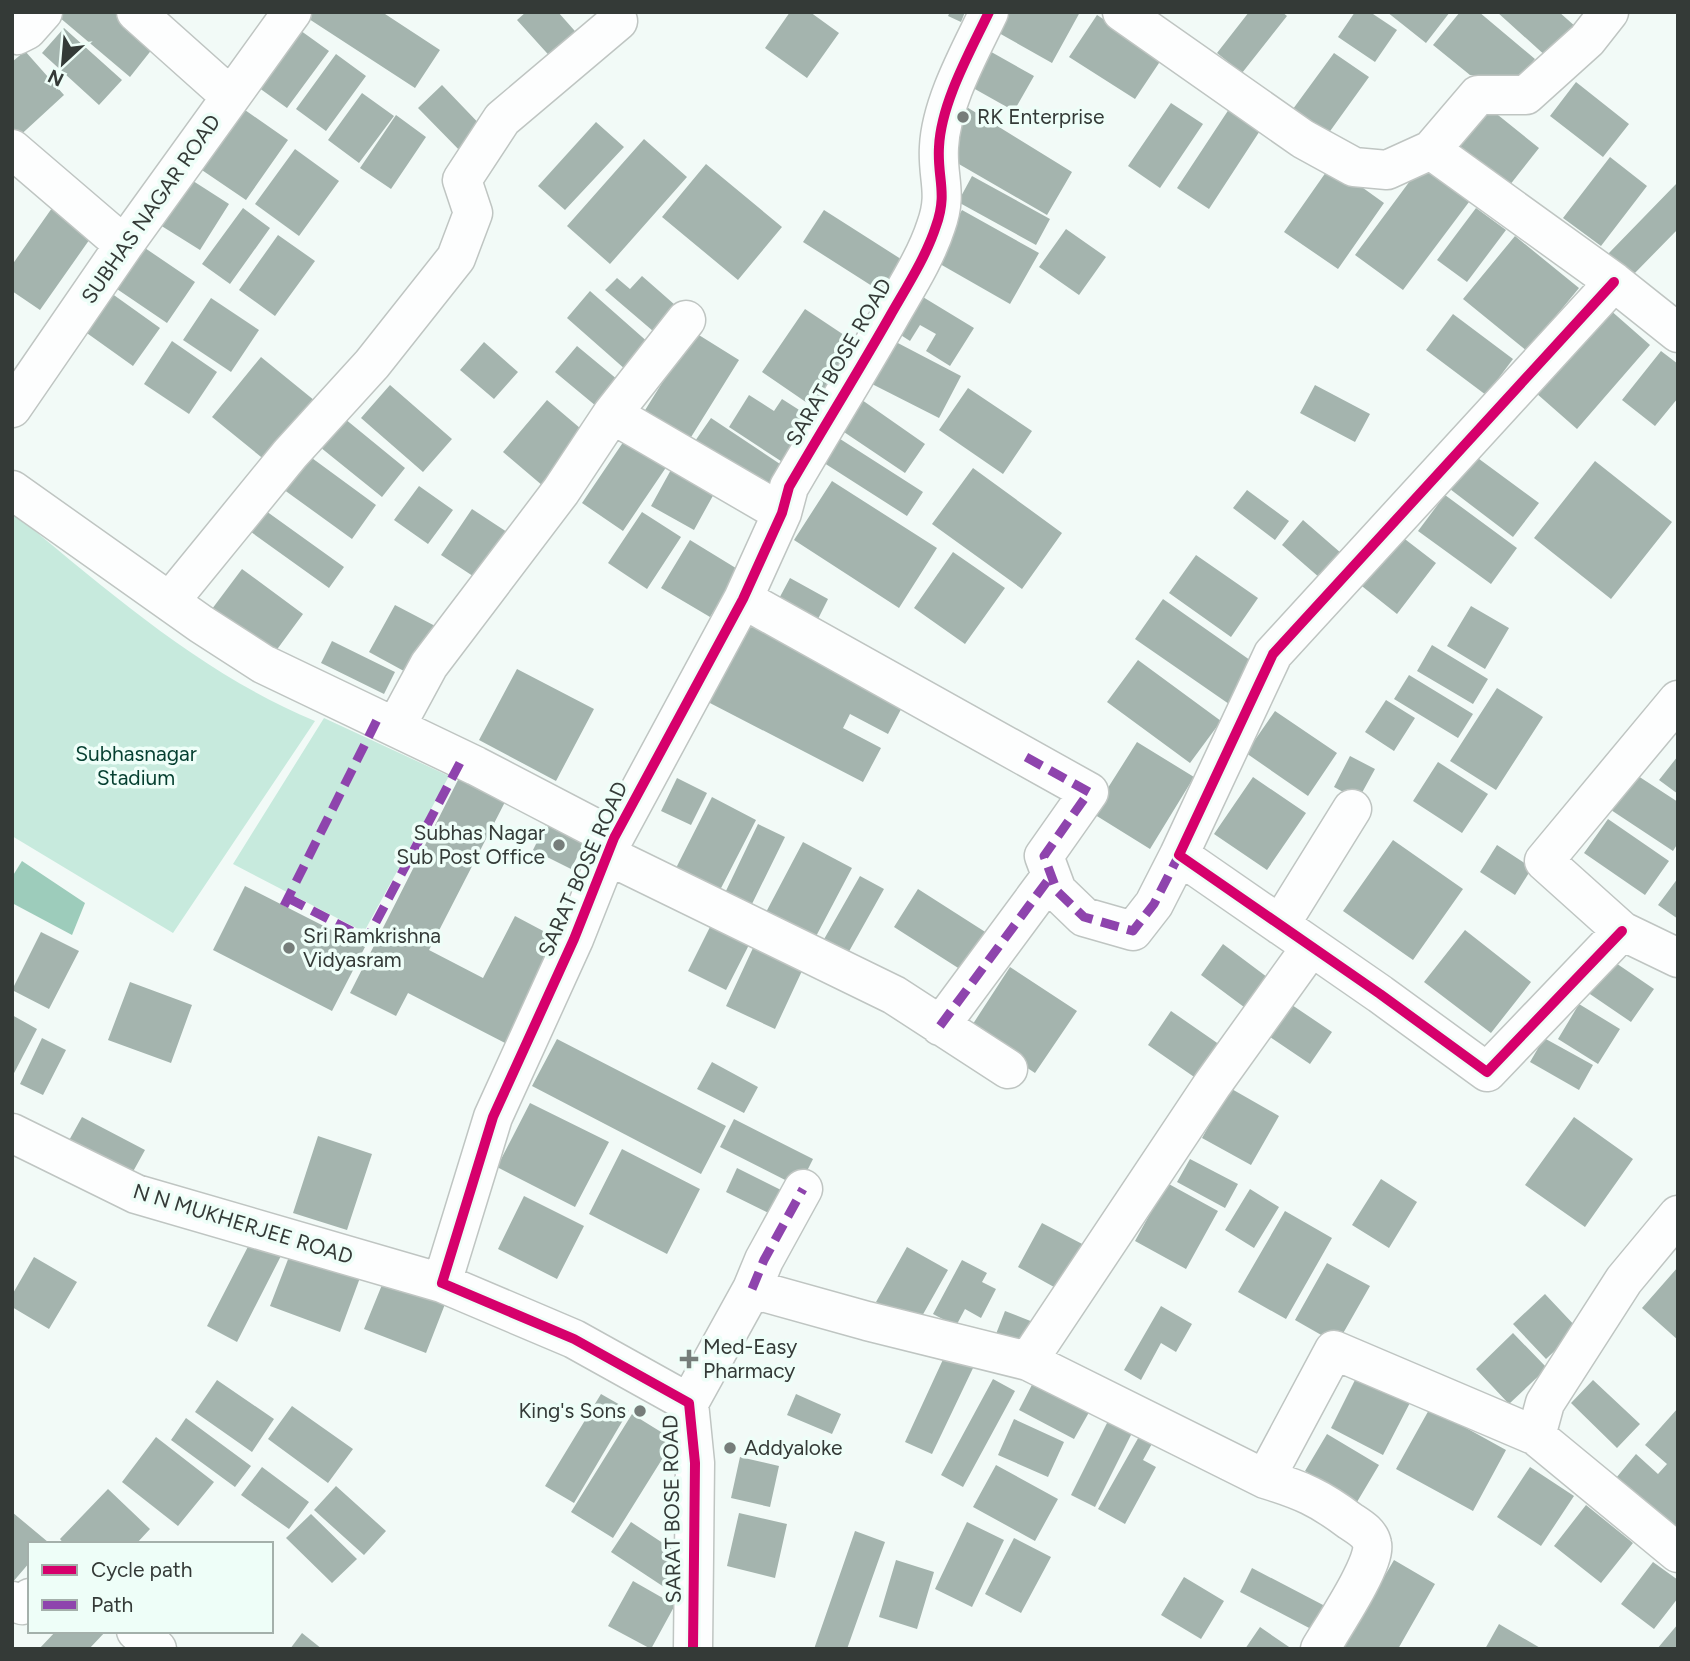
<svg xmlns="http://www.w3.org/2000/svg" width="1690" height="1661" viewBox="0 0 1690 1661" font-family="Figtree,sans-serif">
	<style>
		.green { fill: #c7eadd }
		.water { fill: #9dccbb }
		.building { fill: #a4b4ae }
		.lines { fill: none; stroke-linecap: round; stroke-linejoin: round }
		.street-casing { stroke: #bfc5c2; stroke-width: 41 }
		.street { stroke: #fdfefe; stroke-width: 38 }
		.quiet { stroke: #8e44ad; stroke-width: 9; stroke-dasharray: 18 9; stroke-linecap: butt }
		.cycleway-casing { stroke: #eefef8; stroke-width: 15 }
		.cycleway { stroke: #d6006c; stroke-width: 10 }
		.poi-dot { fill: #767d7a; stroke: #eefef8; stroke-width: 2.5 }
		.labels { text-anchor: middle; stroke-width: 7; stroke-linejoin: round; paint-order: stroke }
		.poi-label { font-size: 21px; fill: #343a37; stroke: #eefef8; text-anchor: start }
		.street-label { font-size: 21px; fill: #343a37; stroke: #eefef8 }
		.park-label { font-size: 21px; fill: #053f30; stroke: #eefef8 }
	</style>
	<rect width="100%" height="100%" fill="#f2faf7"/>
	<!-- green -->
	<path class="green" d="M12,512c95,78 188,161 303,209l-142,212 -161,-97z
		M324,718l125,58 -85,156 -131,-68z"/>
	<!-- water -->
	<path class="water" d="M22,861l63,42 -13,32 -60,-32v-26z"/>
	<!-- building -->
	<path class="building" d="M63,12h56l38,31 -27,34 -71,-60z
		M313,12h69l58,38 -25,38 -106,-69z
		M526,12h32l24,27 -27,23 -38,-42z
		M790,12h20l29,21 -32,45 -42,-30z
		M950,12h15l-4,10 -13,-6z
		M998,12h82l-28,51 -62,-35z
		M1249,12h33l5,4 -45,57 -25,-20z
		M1355,12h15l27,18 -22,32 -37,-25z
		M1387,12h63l-24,31z
		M1460,12h19l56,47 -18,22 -47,-6 -37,-30z
		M1497,12h62l17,15 -28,31z
		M1097,15l66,42 -28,42 -66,-42z
		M64,28l58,52 -23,25 -57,-52z
		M297,28l32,23 -42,57 -32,-23z
		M986,49l48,27 -20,35 -48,-27z
		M25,51l39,44 -50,46 -2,-3v-76z
		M1334,53l35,24 -41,57 -35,-25z
		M336,54l30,22 -40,55 -30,-22z
		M1576,82l53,42 -26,33 -53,-41z
		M442,85l47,49 -23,23 -48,-49z
		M362,93l32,23 -35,47 -31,-23z
		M957,101l115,71 -25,43 -102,-59z
		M235,103l53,37 -42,60 -53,-36z
		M1171,103l32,21 -43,64 -32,-22z
		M1233,103l32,20 -56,86 -32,-21z
		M1483,103l56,45 -37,47 -57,-45z
		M396,115l30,22 -35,52 -31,-21z
		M596,122l28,25 -59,63 -27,-24z
		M644,139l43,38 -77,87 -43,-38z
		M295,149l44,32 -40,55 -44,-32z
		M1610,157l37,29 -46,60 -38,-28z
		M1424,162l48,36 -69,92 -48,-35z
		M706,164l76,63 -44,53 -76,-63z
		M1331,165l53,38 -46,66 -54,-37z
		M972,176l78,43 -14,26 -78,-43z
		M190,179l39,25 -29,46 -40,-25z
		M1678,182v47l-47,48 -23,-23z
		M52,208l40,28 -52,74 -28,-19v-26z
		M243,208l27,20 -40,56 -28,-20z
		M1476,208l30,22 -39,52 -30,-22z
		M824,210l80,51 -21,32 -80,-51z
		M962,210l77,43 -29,51 -77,-44z
		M1066,229l40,28 -27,38 -40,-28z
		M278,235l37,26 -40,55 -36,-26z
		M1515,236l64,52 -52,63 -64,-52z
		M142,246l53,36 -28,41 -53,-36z
		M642,276l41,36 -23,25 -55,-47 12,-12 13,11z
		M104,288l56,40 -27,38 -56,-40z
		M590,291l60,53 -24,26 -59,-52z
		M913,291l61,37 -24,38 -24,-15 10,-17 -16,-9 -10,16 -20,-13z
		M211,298l48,32 -28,42 -48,-32z
		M805,309l54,36 -43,64 -54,-37z
		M1609,309l41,36 -73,84 -41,-36z
		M1453,314l60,45 -27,36 -60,-45z
		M694,332l45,28 -51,82 -46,-27z
		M172,341l45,31 -28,42 -45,-30z
		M894,341l67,35 -22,42 -67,-34z
		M484,342l34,30 -24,27 -34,-29z
		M577,346l41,34 -22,26 -41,-34z
		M1661,351l17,13v34l-23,28 -33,-26z
		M261,357l59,48 -49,60 -59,-48z
		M390,385l62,54 -29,33 -62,-54z
		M1315,385l55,29 -15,28 -55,-29z
		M968,388l64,43 -29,43 -64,-44z
		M749,395l25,16 8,-12 36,23 -28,45 -61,-40z
		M547,400l40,34 -44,52 -40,-34z
		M862,400l63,44 -20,29 -64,-43z
		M339,414l66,54 -23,29 -67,-54z
		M711,418l78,52 -18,27 -78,-53z
		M837,437l86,55 -16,24 -86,-55z
		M626,438l41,28 -44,65 -41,-28z
		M301,450l75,55 -24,34 -76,-55z
		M1471,453l68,50 -26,34 -67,-51z
		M1595,461l77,61 -61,77 -77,-61z
		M672,468l43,24 -21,38 -43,-24z
		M973,468l89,65 -40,56 -90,-65z
		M832,481l105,67 -38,60 -105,-68z
		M419,486l34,24 -25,34 -34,-24z
		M1247,490l42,31 -14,19 -42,-32z
		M1445,495l72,53 -26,36 -73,-53z
		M259,506l85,61 -15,21 -85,-61z
		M472,509l44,29 -31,46 -44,-29z
		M642,512l39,25 -34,52 -39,-26z
		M1303,520l46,40 -21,25 -46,-40z
		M1397,533l39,30 -39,51 -39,-31z
		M690,540l49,30 -29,47 -49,-29z
		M953,552l52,36 -40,56 -51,-36z
		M1196,555l62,43 -27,39 -62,-44z
		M242,569l61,45 -33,45 -61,-46z
		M790,578l38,21 -15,30 -39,-21z
		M1163,599l94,66 -28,39 -94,-65z
		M395,605l44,23 -26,48 -44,-24z
		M1471,606l38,22 -24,41 -38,-23z
		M751,618l156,80 -19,36 -38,-20 -7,14 38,20 -18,34 -155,-80z
		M332,641l63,31 -11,22 -63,-31z
		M1432,645l56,34 -15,25 -56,-33z
		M1138,660l83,61 -31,42 -83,-61z
		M517,669l77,40 -38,72 -77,-41z
		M1409,675l64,39 -15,24 -64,-39z
		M1497,688l46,29 -47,73 -46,-29z
		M1386,700l29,18 -21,33 -29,-19z
		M1275,711l62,42 -29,43 -62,-43z
		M1137,742l57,35 -44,72 -58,-36z
		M1350,756l25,13 -17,31 -24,-13z
		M1678,756v38l-19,-14z
		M1438,762l50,32 -26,39 -49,-32z
		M1635,774l43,28v41l-5,8 -62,-41z
		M1253,777l53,36 -39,57 -53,-36z
		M459,778l46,24 -76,148 54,28 32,-62 47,25 -55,103 -99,-51 -12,23 -46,-23z
		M677,778l30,15 -16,32 -30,-14z
		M712,797l44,23 -38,74 -44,-22z
		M1608,819l61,42 -24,34 -61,-42z
		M547,822l38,19 -14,28 -38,-19z
		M758,824l27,13 -35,71 -26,-13z
		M1393,840l70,49 -50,71 -70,-49z
		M803,842l49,26 -39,74 -49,-26z
		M1497,845l35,23 -17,27 -35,-23z
		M860,876l24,13 -37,66 -24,-14z
		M1678,878v41l-20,-14z
		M245,886l120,61 -33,64 -119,-61z
		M918,889l72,46 -24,38 -72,-46z
		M715,917l38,20 -27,53 -38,-19z
		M1465,930l66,52 -40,51 -67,-51z
		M41,932l38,19 -30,58 -37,-19z
		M759,935l49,23 -33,71 -49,-23z
		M1223,944l52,39 -23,30 -51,-38z
		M1607,957l47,32 -23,33 -47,-32z
		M1010,967l67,44 -42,62 -66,-43z
		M130,982l62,23 -21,58 -63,-23z
		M1579,1004l41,25 -22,35 -40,-25z
		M1292,1005l40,27 -22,32 -40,-27z
		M1171,1011l52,36 -23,34 -52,-36z
		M12,1015l25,14 -25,48z
		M42,1038l24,12 -23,45 -23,-11z
		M1544,1038l49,27 -14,25 -49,-28z
		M557,1039l169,87 -25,48 -169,-88z
		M712,1062l46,25 -14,26 -47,-24z
		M1230,1088l49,28 -28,49 -49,-27z
		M530,1103l79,39 -34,65 -78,-40z
		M82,1117l63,33 -15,27 -63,-33z
		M1574,1117l59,42 -48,68 -60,-42z
		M734,1119l79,40 -14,28 -79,-40z
		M318,1136l54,18 -25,76 -54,-17z
		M622,1149l78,40 -33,65 -78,-40z
		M1190,1159l48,25 -13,24 -48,-26z
		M737,1168l56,28 -12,23 -55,-27z
		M1381,1179l36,23 -28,46 -37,-23z
		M1167,1183l51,28 -32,58 -51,-28z
		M1250,1189l29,18 -25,41 -29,-18z
		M524,1196l60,30 -27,53 -59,-30z
		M1285,1211l47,27 -46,81 -48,-27z
		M1042,1223l46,24 -25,45 -45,-25z
		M254,1235l30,15 -47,92 -30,-16z
		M907,1247l41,23 -31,55 -41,-23z
		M292,1249l69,26 -21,57 -70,-26z
		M34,1257l43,25 -28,47 -37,-22v-12z
		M962,1260l25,13 -5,9 14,7 -15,29 -16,-9 -9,17 -23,-12z
		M1327,1263l43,23 -33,58 -42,-24z
		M1678,1267v73l-36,-32z
		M386,1275l61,24 -21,54 -62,-24z
		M1545,1294l33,35 -32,30 -33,-35z
		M1161,1306l31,18 -16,28 -15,-9 -20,37 -17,-10z
		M1005,1311l28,11 -10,23 -27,-11z
		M1513,1333l34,35 -38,36 -33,-35z
		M946,1353l28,13 -42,88 -27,-12z
		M1361,1368l53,27 -31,60 -52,-27z
		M1036,1377l56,30 -18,32 -55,-29z
		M993,1379l22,12 -52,96 -22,-12z
		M217,1380l57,39 -22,33 -57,-40z
		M1593,1380l47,44 -23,24 -46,-45z
		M601,1394l28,16 -55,93 -29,-17z
		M796,1394l45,20 -9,20 -45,-19z
		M292,1406l61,43 -25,34 -60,-44z
		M1430,1408l76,42 -33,61 -77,-42z
		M1678,1408v135l-67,-59 25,-30 22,20 9,-10 -22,-19z
		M1113,1411l24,12 -42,84 -24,-12z
		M632,1414l42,26 -61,98 -42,-26z
		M186,1418l65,48 -16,21 -64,-47z
		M1014,1419l50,23 -16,35 -50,-22z
		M1141,1433l13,7 -11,20 13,7 -31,57 -27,-15z
		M1327,1434l52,31 -22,37 -52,-31z
		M156,1437l58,45 -36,44 -56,-44z
		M740,1457l39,9 -9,41 -39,-9z
		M996,1465l62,34 -23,42 -62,-34z
		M262,1467l47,35 -20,27 -48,-34z
		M1530,1467l44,29 -33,50 -44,-29z
		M336,1486l50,45 -22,24 -50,-45z
		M108,1489l42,40 -14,15h-72l-4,-5z
		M1586,1505l47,38 -32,40 -47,-37z
		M12,1512l36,30 -2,2h-16v18l-18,21z
		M739,1513l48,11 -12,54 -48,-12z
		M311,1514l46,45 -25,24 -46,-45z
		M631,1522l53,35 -20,30 -53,-35z
		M967,1522l37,18 -32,67 -37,-18z
		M855,1531l30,11 -38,107h-33z
		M1014,1538l37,19 -30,56 -36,-19z
		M896,1560l38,12 -17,57 -38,-12z
		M1394,1560l41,24 -37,65h-56z
		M1653,1562l25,18v18l-24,31 -33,-25z
		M1252,1568l73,38 -12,24 -73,-38z
		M1184,1577l40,24 -23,38 -40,-24z
		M633,1581l42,24 -24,44 -43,-23z
		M1499,1624l43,25h-57z
		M1678,1624v25h-21z
		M1260,1627l32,22h-47z
		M56,1631h50l-17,18h-50z
		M302,1633l20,16h-32z"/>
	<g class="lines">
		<defs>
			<path id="street" d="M136,12l94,84
				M1122,12l181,127 51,28 33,3 44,-20 183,132 64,51
				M12,32l5,3 10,-5 16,-18
				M12,149l112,96
				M1431,150l47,-55h48l61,-55 22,-28
				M1614,282l-341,372 -94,201 201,139 107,78 135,-141
				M12,408l112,-163 168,-233
				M612,414l74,-94
				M12,490l189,134 62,40 213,102 138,72
				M743,599l346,193 -45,64 13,35 27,26 49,14 21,-27 25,-49
				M170,601l120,-147 82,-90 84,-106 17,-45 -11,-33 40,-61 116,-98
				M1678,700l-134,161 78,70 56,27
				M396,726l33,-61 132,-174 51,-77 170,99
				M607,855l287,140 114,74
				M1280,925l72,-116
				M940,1026l111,-150
				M12,1133l124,61 306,89
				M752,1289l12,-29 39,-71
				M1028,1361l237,118c36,11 55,19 85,42 9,6 20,12 22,23 5,18 -41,86 -52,105
				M689,1403l63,-114 115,32 161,40 184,-276 99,-138
				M1536,1436l142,117
				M1265,1479l69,-129 202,86 9,-33 79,-123 54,-65
				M12,1601l10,4 8,-7
				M136,1631l21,18
				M693,1649l2,-186 -6,-60 -115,-64 -132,-56 51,-166 81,-178 40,-101 129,-239 39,-86 7,-26c33,-57 68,-113 101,-171 16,-28 36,-59 46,-90 12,-33 1,-48 3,-79 2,-44 31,-95 50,-135"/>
		</defs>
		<!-- street casing -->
		<use href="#street" class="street-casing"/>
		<!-- street -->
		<use href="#street" class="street"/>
		<!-- quiet -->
		<path class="quiet" d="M1026,757l63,35 -45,64 13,35 27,26 49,14 21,-27 25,-49
			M288,898l79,41 95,-180
			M284,906l94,-188
			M940,1026l111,-150
			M752,1289l12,-29 39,-71"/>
		<defs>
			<path id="cycleway" d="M1614,282l-341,372 -94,201 201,139 107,78 135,-141
				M693,1649l2,-186 -6,-60 -115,-64 -132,-56 51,-166 81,-178 40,-101 129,-239 39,-86 7,-26c33,-57 68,-113 101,-171 16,-28 36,-59 46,-90 12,-33 1,-48 3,-79 2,-44 31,-95 50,-135"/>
		</defs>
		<!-- cycleway casing -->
		<use href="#cycleway" class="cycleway-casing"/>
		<!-- cycleway -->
		<use href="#cycleway" class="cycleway"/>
	</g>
	<!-- markers -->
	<g class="poi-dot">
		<circle cx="963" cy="117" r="7"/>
		<circle cx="559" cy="845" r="7"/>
		<circle cx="289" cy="948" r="7"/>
		<path d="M685.5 1348.5h7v7h7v7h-7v7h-7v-7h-7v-7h7z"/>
		<circle cx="640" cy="1411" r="7"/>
		<circle cx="730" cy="1448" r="7"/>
	</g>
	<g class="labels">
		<!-- poi labels -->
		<g class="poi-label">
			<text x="977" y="124">RK Enterprise</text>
			<text x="545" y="840" text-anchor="end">Subhas Nagar<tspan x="545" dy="24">Sub Post Office</tspan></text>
			<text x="303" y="943">Sri Ramkrishna<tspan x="303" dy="24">Vidyasram</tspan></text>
			<text x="703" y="1354">Med-Easy<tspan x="703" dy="24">Pharmacy</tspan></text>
			<text x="626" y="1418" text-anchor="end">King's Sons</text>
			<text x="744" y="1455">Addyaloke</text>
		</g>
		<!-- street labels -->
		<g class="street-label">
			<text transform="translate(151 209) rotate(-55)" y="7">SUBHAS NAGAR ROAD</text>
			<text transform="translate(839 362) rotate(-60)" y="7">SARAT BOSE ROAD</text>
			<text transform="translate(583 869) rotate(-66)" y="7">SARAT BOSE ROAD</text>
			<text transform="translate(243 1224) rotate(17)" y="7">N N MUKHERJEE ROAD</text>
			<text transform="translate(672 1509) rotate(-91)" y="7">SARAT BOSE ROAD</text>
		</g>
		<!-- park labels -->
		<g class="park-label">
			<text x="136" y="761">Subhasnagar<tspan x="136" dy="24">Stadium</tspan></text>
		</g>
	</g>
	<!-- border -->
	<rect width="1690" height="1661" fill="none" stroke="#343a37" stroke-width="28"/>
	<!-- legend -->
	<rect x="28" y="1542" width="245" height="91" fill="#eefef8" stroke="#a4b0ab" stroke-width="2"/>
	<rect x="42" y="1565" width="35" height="10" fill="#d6006c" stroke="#a4b0ab" stroke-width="2"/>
	<text x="91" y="1577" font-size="21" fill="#343a37">Cycle path</text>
	<rect x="42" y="1600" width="35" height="10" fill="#8e44ad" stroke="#a4b0ab" stroke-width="2"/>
	<text x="91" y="1612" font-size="21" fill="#343a37">Path</text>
	<!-- north arrow -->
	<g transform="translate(63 63) rotate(206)" stroke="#eefef8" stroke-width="5" paint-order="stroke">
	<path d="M0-5L12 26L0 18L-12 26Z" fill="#343a37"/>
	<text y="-10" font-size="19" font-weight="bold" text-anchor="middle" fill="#343a37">N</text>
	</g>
</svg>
